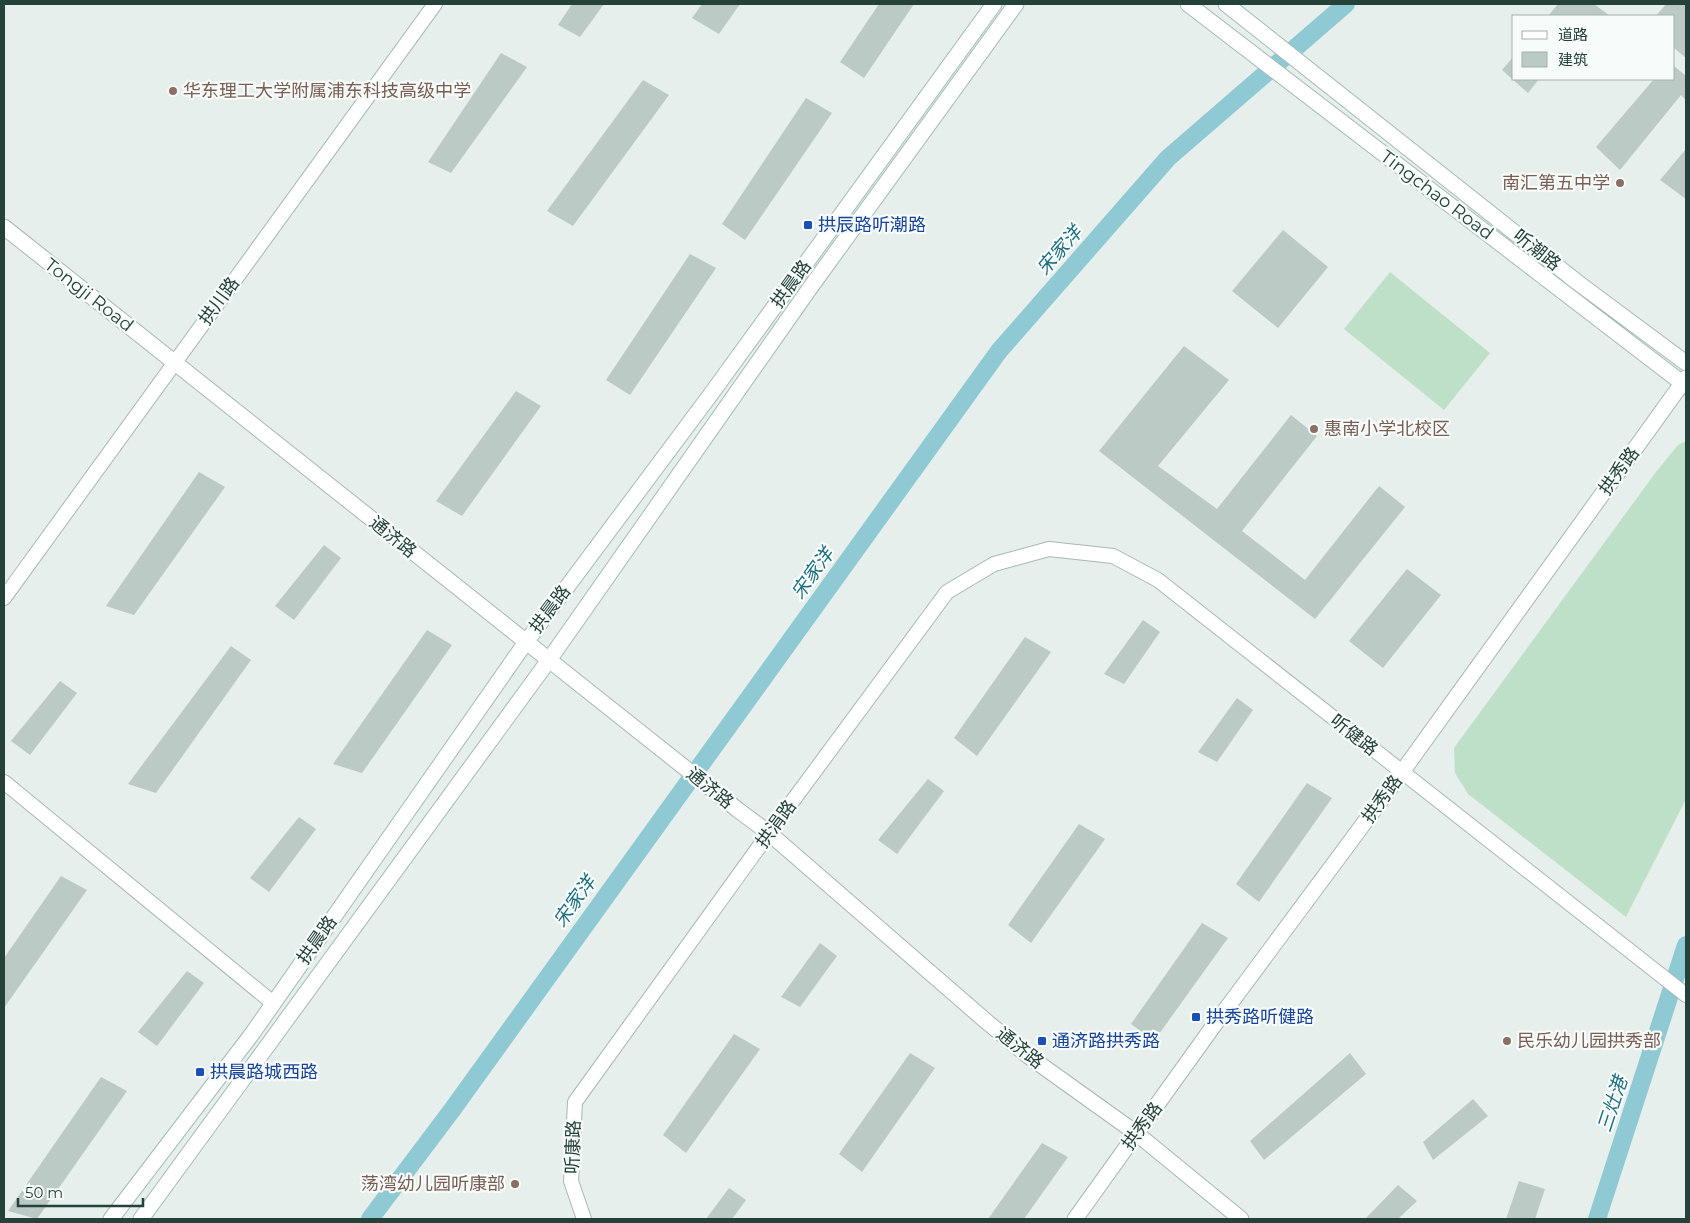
<svg xmlns="http://www.w3.org/2000/svg" width="1690" height="1223" viewBox="0 0 1690 1223" font-family="Montserrat,'Noto Sans SC',sans-serif">
	<style>
		.garden { fill: #bfe0c8 }
		.lines { fill: none; stroke-linecap: round; stroke-linejoin: round }
		.canal { stroke: #8ec9d4; stroke-width: 18 }
		.building { fill: #bbcac4 }
		.minor-casing { stroke: #a8b8b2; stroke-width: 16 }
		.tertiary-casing { stroke: #a8b8b2; stroke-width: 17 }
		.secondary-casing { stroke: #a4bbb3; stroke-width: 17 }
		.minor { stroke: #fff; stroke-width: 14 }
		.tertiary { stroke: #fff; stroke-width: 15 }
		.secondary { stroke: #fff; stroke-width: 15 }
		.education-dot { fill: #8d6e63; stroke: #f7fbf9; stroke-width: 2 }
		.transit-dot { fill: #1a4fb4; stroke: #f7fbf9; stroke-width: 2 }
		.labels { text-anchor: middle; stroke-width: 4.5; stroke-linejoin: round; paint-order: stroke }
		.education-label { font-size: 18px; fill: #785e54; stroke: #f7fbf9; text-anchor: start }
		.street-label { font-size: 18px; fill: #24423a; stroke: #f7fbf9 }
		.transit-label { font-size: 18px; fill: #164399; stroke: #f7fbf9; text-anchor: start }
		.water-label { font-size: 19px; font-style: italic; fill: #1c6f80; stroke: #f7fbf9 }
	</style>
	<rect width="100%" height="100%" fill="#e6efeb"/>
	<!-- garden -->
	<path class="garden" d="M1390,272l100,81 -46,57 -100,-81z
		M1686,441v358l-60,118 -158,-123 -13,-21 -1,-25 202,-276 22,-27z"/>
	<g class="lines">
		<!-- canal -->
		<path class="canal" d="M370,1219l82,-109 547,-759 169,-193 178,-154
			M1597,1219l89,-274"/>
	</g>
	<!-- building -->
	<path class="building" d="M572,4h32l-24,33 -22,-12z
		M702,4h38l-21,30 -27,-16z
		M879,4h35l-50,74 -24,-16z
		M1558,4h36l16,12h-62z
		M1666,4h20v54l-12,-10v-32h-18z
		M501,53l26,14 -76,106 -23,-11z
		M1514,56v23h25l-11,14 -26,-23z
		M1674,66l12,10v24l-5,-5 -61,75 -24,-23 58,-68h20z
		M643,80l26,15 -96,131 -26,-15z
		M806,98l26,15 -87,127 -23,-16z
		M1686,149v50l-26,-19z
		M1283,230l45,37 -50,61 -46,-37z
		M690,254l26,14 -86,127 -24,-15z
		M1184,346l45,34 -71,86 59,43 74,-94 26,21 -75,95 63,49 74,-94 26,21 -90,112 -216,-168z
		M516,391l25,15 -79,110 -26,-15z
		M199,472l26,15 -91,128 -28,-9z
		M324,545l17,13 -47,62 -19,-14z
		M1407,569l34,26 -58,73 -34,-27z
		M1143,620l17,12 -36,52 -20,-10z
		M427,630l25,15 -90,128 -29,-9z
		M1025,637l26,15 -74,104 -23,-18z
		M231,646l20,14 -95,133 -28,-9z
		M60,681l17,12 -47,62 -19,-14z
		M1237,698l16,12 -36,52 -19,-10z
		M928,779l16,12 -47,63 -19,-14z
		M1307,783l25,15 -73,104 -23,-18z
		M299,817l17,12 -47,63 -19,-14z
		M1079,824l26,15 -74,104 -23,-18z
		M61,876l26,14 -83,118v-50z
		M1202,923l26,15 -74,103 -23,-17z
		M820,943l17,13 -37,51 -19,-10z
		M187,971l17,12 -47,63 -19,-14z
		M734,1034l26,15 -74,104 -23,-18z
		M910,1053l25,15 -73,104 -23,-18z
		M1350,1053l16,21 -102,86 -14,-19z
		M101,1077l26,14 -90,128 -29,-8z
		M1473,1099l15,17 -55,44 -10,-18z
		M1042,1143l26,14 -44,62h-36z
		M1519,1181l26,8 -10,30h-29z
		M1398,1185l19,16 -19,18h-33z
		M729,1188l17,12 -14,19h-26z"/>
	<g class="lines">
		<defs>
			<path id="minor" d="M4,598l431,-594
				M4,782l269,221
				M584,1219l-13,-38 4,-79 194,-269 178,-241 47,-28 55,-15 64,7 45,24 528,415"/>
			<path id="tertiary" d="M4,227l734,583 31,23 218,189 40,33 109,78 105,86
				M1075,1219l137,-191 190,-256 284,-394"/>
			<path id="secondary" d="M1188,4l498,382
				M1226,4l351,278 109,81
				M111,1219l141,-185 274,-392 185,-248 283,-390
				M141,1219l408,-559 261,-372 206,-284"/>
		</defs>
		<!-- minor casing -->
		<use href="#minor" class="minor-casing"/>
		<!-- tertiary casing -->
		<use href="#tertiary" class="tertiary-casing"/>
		<!-- secondary casing -->
		<use href="#secondary" class="secondary-casing"/>
		<!-- minor -->
		<use href="#minor" class="minor"/>
		<!-- tertiary -->
		<use href="#tertiary" class="tertiary"/>
		<!-- secondary -->
		<use href="#secondary" class="secondary"/>
	</g>
	<!-- markers -->
	<g class="education-dot">
		<circle cx="173" cy="91" r="5"/>
		<circle cx="1620" cy="183" r="5"/>
		<circle cx="1314" cy="429" r="5"/>
		<circle cx="1507" cy="1041" r="5"/>
		<circle cx="515" cy="1184" r="5"/>
	</g>
	<g class="transit-dot">
		<rect x="803" y="220" width="10" height="10" rx="2.5"/>
		<rect x="1191" y="1012" width="10" height="10" rx="2.5"/>
		<rect x="1037" y="1036" width="10" height="10" rx="2.5"/>
		<rect x="195" y="1067" width="10" height="10" rx="2.5"/>
	</g>
	<g class="labels">
		<!-- education labels -->
		<g class="education-label">
			<text x="183" y="97">华东理工大学附属浦东科技高级中学</text>
			<text x="1610" y="189" text-anchor="end">南汇第五中学</text>
			<text x="1324" y="435">惠南小学北校区</text>
			<text x="1517" y="1047">民乐幼儿园拱秀部</text>
			<text x="505" y="1190" text-anchor="end">荡湾幼儿园听康部</text>
		</g>
		<!-- street labels -->
		<g class="street-label">
			<text transform="translate(1437 195) rotate(37)" y="6">Tingchao Road</text>
			<text transform="translate(1537 250) rotate(38)" y="6">听潮路</text>
			<text transform="translate(791 284) rotate(-54)" y="6">拱晨路</text>
			<text transform="translate(89 295) rotate(38)" y="6">Tongji Road</text>
			<text transform="translate(219 301) rotate(-54)" y="6">拱川路</text>
			<text transform="translate(1619 471) rotate(-54)" y="6">拱秀路</text>
			<text transform="translate(393 537) rotate(39)" y="6">通济路</text>
			<text transform="translate(550 609) rotate(-53)" y="6">拱晨路</text>
			<text transform="translate(1354 735) rotate(38)" y="6">听健路</text>
			<text transform="translate(710 788) rotate(39)" y="6">通济路</text>
			<text transform="translate(1382 799) rotate(-54)" y="6">拱秀路</text>
			<text transform="translate(776 824) rotate(-54)" y="6">拱涓路</text>
			<text transform="translate(317 940) rotate(-55)" y="6">拱晨路</text>
			<text transform="translate(1020 1048) rotate(38)" y="6">通济路</text>
			<text transform="translate(1142 1126) rotate(-54)" y="6">拱秀路</text>
			<text transform="translate(573 1147) rotate(-88)" y="6">听康路</text>
		</g>
		<!-- transit labels -->
		<g class="transit-label">
			<text x="818" y="231">拱辰路听潮路</text>
			<text x="1206" y="1023">拱秀路听健路</text>
			<text x="1052" y="1047">通济路拱秀路</text>
			<text x="210" y="1078">拱晨路城西路</text>
		</g>
		<!-- water labels -->
		<g class="water-label">
			<text transform="translate(1059 250) rotate(-49)" y="7">宋家洋</text>
			<text transform="translate(812 573) rotate(-54)" y="7">宋家洋</text>
			<text transform="translate(574 901) rotate(-54)" y="7">宋家洋</text>
			<text transform="translate(1612 1104) rotate(-72)" y="7">三灶港</text>
		</g>
	</g>
	<!-- border -->
	<rect width="1690" height="1223" fill="none" stroke="#24423a" stroke-width="10"/>
	<!-- legend -->
	<rect x="1512" y="15" width="162" height="65" fill="#f7fbf9" stroke="#a3b1ad"/>
	<rect x="1522" y="31" width="25" height="8" fill="#ffffff" stroke="#a3b1ad"/>
	<text x="1558" y="40" font-size="15" fill="#24423a">道路</text>
	<rect x="1522" y="52" width="25" height="15" fill="#bbcac4" stroke="#a3b1ad"/>
	<text x="1558" y="65" font-size="15" fill="#24423a">建筑</text>
	<!-- scale -->
	<path d="M18 1198v8h125v-8" fill="none" stroke="#24423a" stroke-width="2.5"/>
	<text x="25" y="1198" font-size="15" fill="#24423a" stroke="#f7fbf9" stroke-width="4" paint-order="stroke">50 m</text>
</svg>
